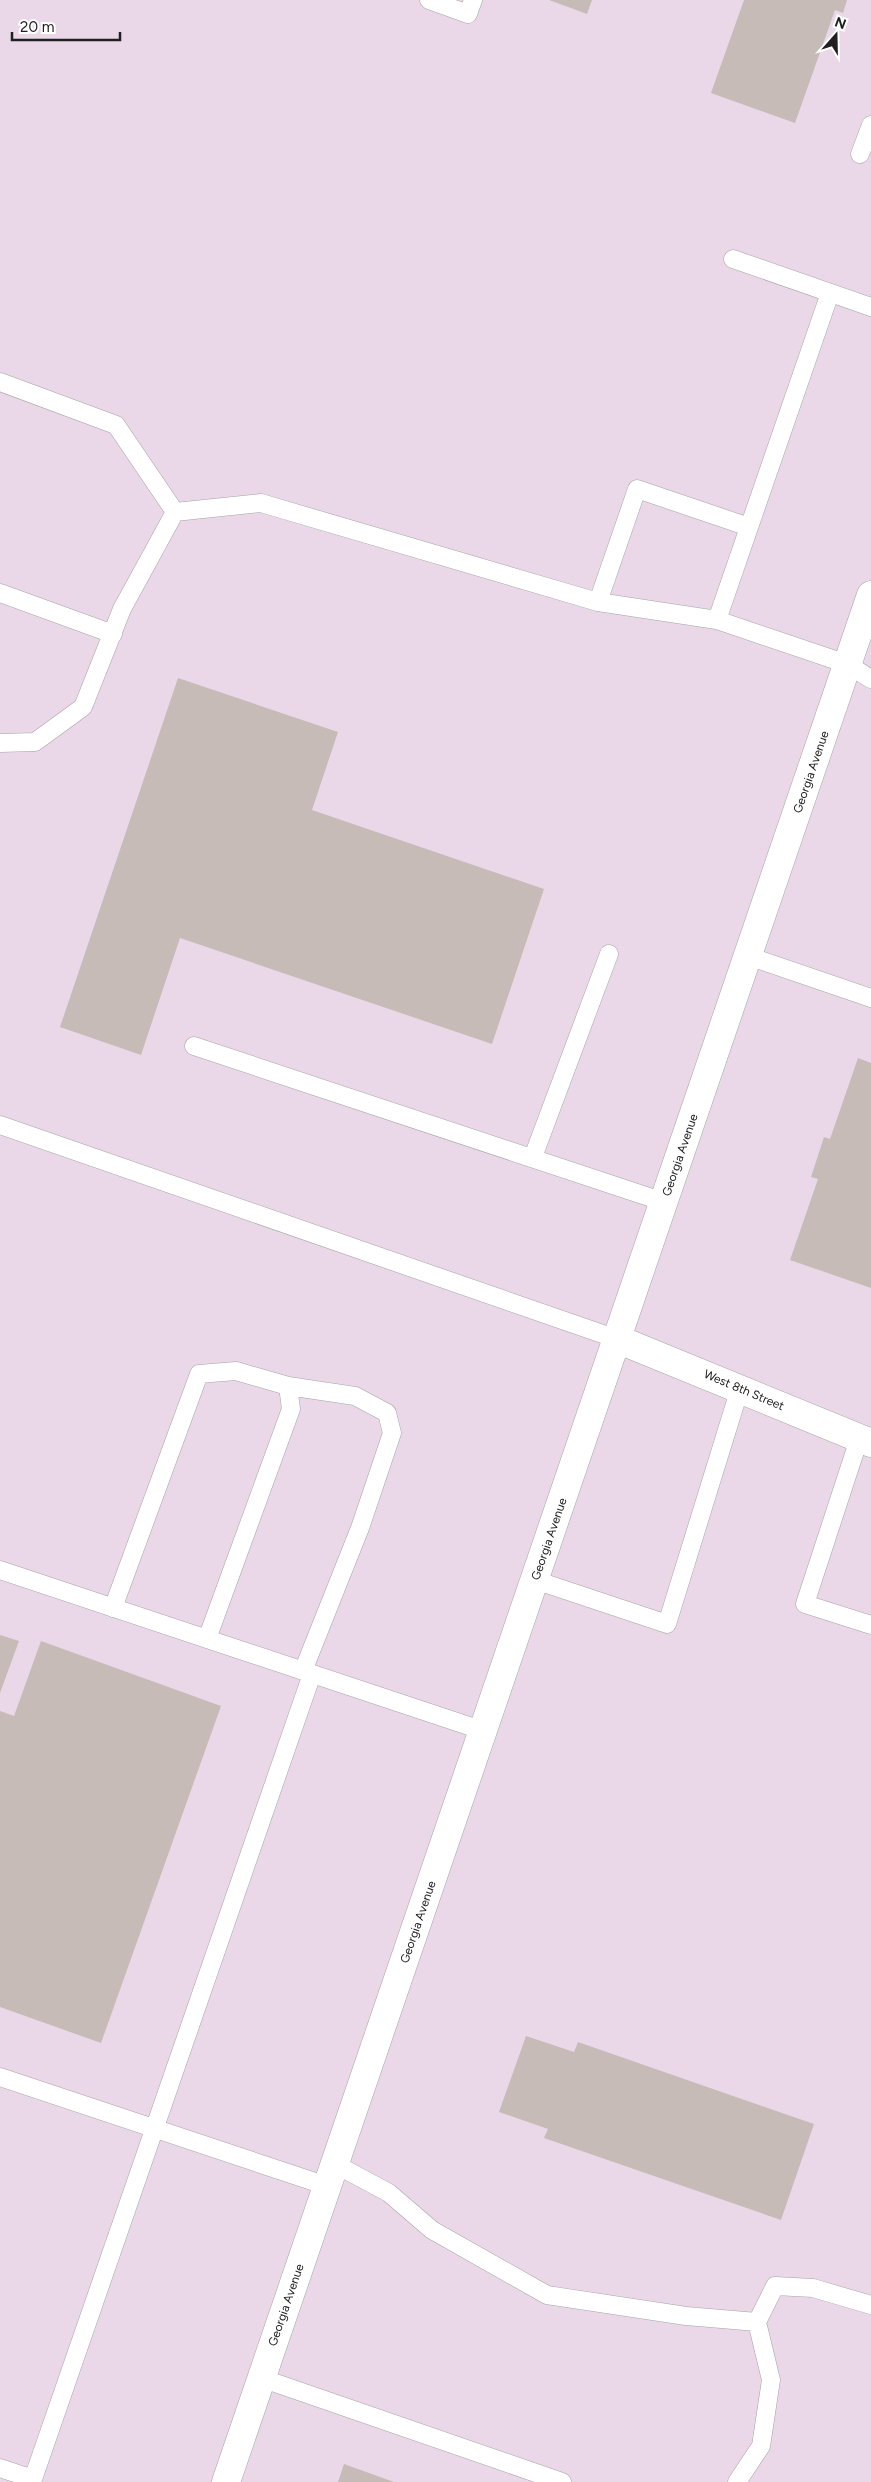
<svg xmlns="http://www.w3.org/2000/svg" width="871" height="2482" viewBox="0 0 871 2482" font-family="Figtree,sans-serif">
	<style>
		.industrial { fill: #ead8e9 }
		.building { fill: #c6bbb6 }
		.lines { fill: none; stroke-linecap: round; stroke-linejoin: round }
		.service-casing { stroke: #a4a4a4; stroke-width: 19 }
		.minor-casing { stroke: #a4a4a4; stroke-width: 29 }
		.tertiary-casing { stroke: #a4a4a4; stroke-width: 29 }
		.service { stroke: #fff; stroke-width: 18 }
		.minor { stroke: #fff; stroke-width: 28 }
		.tertiary { stroke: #fff; stroke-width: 28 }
		.labels { text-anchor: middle; stroke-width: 4; stroke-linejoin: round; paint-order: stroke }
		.street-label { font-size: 12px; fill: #202020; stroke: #fff }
	</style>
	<rect width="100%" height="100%" fill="#f1ece7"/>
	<!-- industrial -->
	<path class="industrial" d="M0,0h871v2482h-871z"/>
	<!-- building -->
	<path class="building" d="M549,0h43l-5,14z
		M744,0h103l-4,13 -8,-3 -40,113 -84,-30z
		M178,678l160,54 -26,78 232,79 -52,155 -312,-106 -39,117 -81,-28z
		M858,1058l13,5v225l-81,-28 28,-81 -7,-2 13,-40 6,2z
		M0,1635l19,6 -19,52z
		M41,1641l180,65 -120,337 -101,-36v-296l14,5z
		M526,2036l48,16 4,-10 236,82 -33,96 -237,-82 4,-9 -49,-17z
		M344,2464l50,18h-56z"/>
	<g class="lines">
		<defs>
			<path id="service" d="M429,0l39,14 5,-14
				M860,154l11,-29
				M733,259l138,48
				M0,382l116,43 59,87
				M0,593l113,41
				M598,602l39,-113 112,38
				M717,620l113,-327
				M0,743l35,-1 48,-35 39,-98 53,-97 86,-9 337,99 119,18 130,44 24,15
				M748,956l123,42
				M194,1046l470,156
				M0,1125l617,214
				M533,1157l76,-203
				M288,1386l67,10 32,17 5,20 -32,95 -57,143
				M859,1439l-54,165 66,21
				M0,1570l484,161
				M535,1580l132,44 73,-236
				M113,1608l86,-234 37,-3 52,15 3,23 -84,230
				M0,2077l327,109
				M335,2164l54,29 43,37 115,65 139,21 71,6 18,-36 38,2 58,17
				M261,2378l301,104
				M0,2468l33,11 279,-805
				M737,2482l24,-36 10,-66 -14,-58"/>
			<path id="minor" d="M617,1339l254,104"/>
			<path id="tertiary" d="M226,2482l645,-1887"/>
		</defs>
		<!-- service casing -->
		<use href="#service" class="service-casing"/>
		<!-- minor casing -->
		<use href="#minor" class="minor-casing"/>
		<!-- tertiary casing -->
		<use href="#tertiary" class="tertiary-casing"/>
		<!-- service -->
		<use href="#service" class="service"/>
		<!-- minor -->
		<use href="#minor" class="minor"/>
		<!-- tertiary -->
		<use href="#tertiary" class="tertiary"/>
	</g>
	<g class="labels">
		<!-- street labels -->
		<g class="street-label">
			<text transform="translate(811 772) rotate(-71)" y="4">Georgia Avenue</text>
			<text transform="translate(680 1155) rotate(-71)" y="4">Georgia Avenue</text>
			<text transform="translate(744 1390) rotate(23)" y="4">West 8th Street</text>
			<text transform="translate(549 1539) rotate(-71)" y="4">Georgia Avenue</text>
			<text transform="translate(418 1922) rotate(-71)" y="4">Georgia Avenue</text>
			<text transform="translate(286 2305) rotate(-71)" y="4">Georgia Avenue</text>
		</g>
	</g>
	<!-- north arrow -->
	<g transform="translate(836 35) rotate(20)" stroke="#ffffff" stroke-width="4" paint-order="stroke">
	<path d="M0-4L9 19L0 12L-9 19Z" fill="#202020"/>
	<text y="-8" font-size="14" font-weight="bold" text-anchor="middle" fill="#202020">N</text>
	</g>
	<!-- scale -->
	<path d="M12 32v8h108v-8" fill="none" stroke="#202020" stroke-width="2.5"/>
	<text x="20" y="32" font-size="15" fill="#202020" stroke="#ffffff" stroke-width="4" paint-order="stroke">20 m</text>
</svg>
